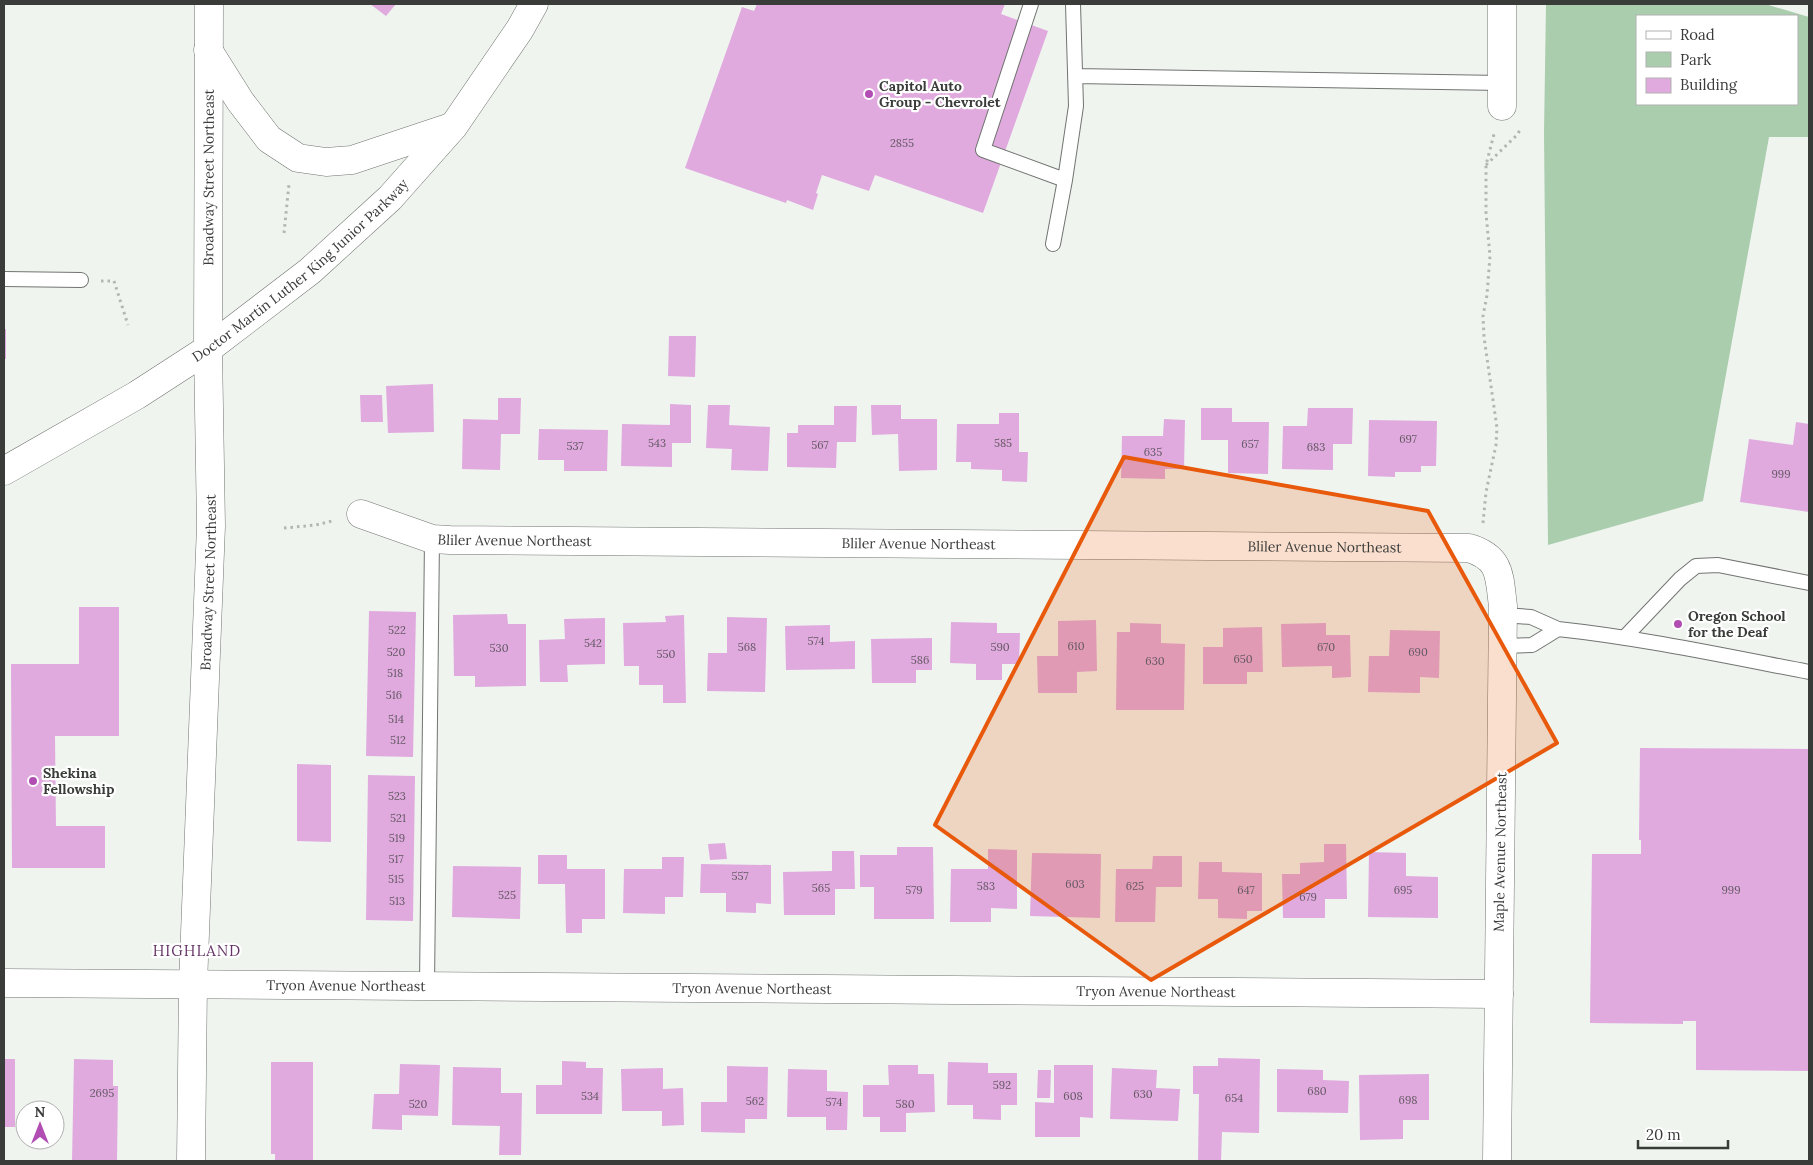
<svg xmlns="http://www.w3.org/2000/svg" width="1813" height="1165" viewBox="0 0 1813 1165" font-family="Lora,serif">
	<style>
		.green { fill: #aacdad; fill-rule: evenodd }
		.building { fill: #e0aadf }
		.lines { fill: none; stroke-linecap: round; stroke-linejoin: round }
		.lane-casing { stroke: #717471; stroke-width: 16 }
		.street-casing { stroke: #717471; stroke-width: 29 }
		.secondary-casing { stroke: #717471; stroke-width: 29 }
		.highway-casing { stroke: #717471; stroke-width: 29 }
		.path { stroke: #b3b7b3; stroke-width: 3; stroke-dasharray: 2.5 4; stroke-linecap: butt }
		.lane { stroke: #fff; stroke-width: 14 }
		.street { stroke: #fff; stroke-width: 28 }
		.secondary { stroke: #fff; stroke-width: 28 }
		.highway { stroke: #fff; stroke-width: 28 }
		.marked { fill: #e8590c; fill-opacity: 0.2; stroke: #e8590c; stroke-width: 4; stroke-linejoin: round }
		.poi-dot { fill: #b14db3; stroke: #fff; stroke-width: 2 }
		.labels { text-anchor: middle; stroke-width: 4.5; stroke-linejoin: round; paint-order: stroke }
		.number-label { font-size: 11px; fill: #645863 }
		.poi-label { font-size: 14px; font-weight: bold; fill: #3a3c3a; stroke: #fff; text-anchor: start }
		.street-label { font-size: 14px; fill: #3a3c3a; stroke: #fff }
		.neighbourhood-label { font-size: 15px; letter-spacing: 1px; fill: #663466; stroke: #fff }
	</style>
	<rect width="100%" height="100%" fill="#eff4ef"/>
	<!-- green -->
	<path class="green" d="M1546,4h219l44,13v120h-40l-66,364 -155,44 -4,-412zM1637,16h160v88h-160z"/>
	<!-- building -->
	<path class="building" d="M370,4h26l-10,12z
		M757,4h248l-4,10 47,17 -65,182 -108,-38 -6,16 -47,-16 -6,18 2,1 -5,16 -26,-10 -1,3 -101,-35 57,-161 12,4z
		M4,329h2v30h-2z
		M669,336h27l-1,41 -27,-1z
		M433,384l1,48 -46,1 -2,-47z
		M360,395h22l1,27h-22z
		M498,398h23l-1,36h-19l-1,36 -38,-1 1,-50 35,1z
		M670,404l21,1v38h-19v24l-51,-1 1,-42 48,1z
		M708,405h22l-1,20 41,2 -2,44 -37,-1 1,-21 -26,-1z
		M871,405h30v14h36v51l-38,1 -1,-37 -26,1z
		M834,406h23l-1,36h-19l-1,26 -49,-1v-34h11v-8h36z
		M1201,408h31v14h37l-1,52 -40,-1v-33h-27z
		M1308,408h45l-1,36h-19v26l-51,-1 1,-43h24z
		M999,413h20v39h9l-1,30 -25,-1v-11l-31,-1v-7h-15l1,-38h42z
		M1164,419l21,1 -1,49h-19v10l-44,-1 1,-42h41z
		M1369,420l68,1 -1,45h-15v6h-26v5l-27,-1z
		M1796,422l13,2v88l-69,-10 9,-63 44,6z
		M539,429l69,1 -1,41h-43v-11h-26z
		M79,607h40v129h-64l1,90h49v42h-93l-1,-204h68z
		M369,611l47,1 -3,145 -47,-1z
		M507,614l1,10h18v62l-51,1v-11h-21l-1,-61z
		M684,615l2,88h-23v-18h-24v-19h-15l-1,-43 43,-1 -1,-6z
		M727,617l40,1 -2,74 -58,-1 1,-38h19z
		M605,618v46l-38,1 1,17h-28l-1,-42 26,-1 -1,-20z
		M1096,620l1,51 -20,1v21h-39l-1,-37h21v-35z
		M951,622l46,1v10h23l-1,31h-17v16h-26v-16l-26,-1z
		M1130,623l31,1v19l24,1 -1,66h-68l1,-78h13z
		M1326,623v12h24l1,42 -19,1v-12l-50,1 -1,-43z
		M830,625v17l25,-1v28l-69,1 -1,-44z
		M1262,627l1,45h-16v12h-44v-37h20v-19z
		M1390,630l50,1 -1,47 -19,-1v16l-52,-1 1,-36h20z
		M932,638v32h-16v13h-44l-1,-44z
		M1640,748l169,1v322l-113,-1v-49h-13v3l-93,-1 2,-169h49v-14h-2z
		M297,764l34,1v77l-34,-1z
		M368,775l47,1 -2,145 -47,-1z
		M725,843l2,16 -17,1 -2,-16z
		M1324,844h22l1,55h-22v19h-42l-1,-44h18v-11l24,-1z
		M897,847h36l1,72h-60v-32h-14v-32h37z
		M988,849l29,1v59l-26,-1v14h-41l1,-53h37z
		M832,851h22l1,38h-20v26h-51l-1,-43 49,-1z
		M1369,852l37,1v23l32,1v41l-70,-1z
		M1032,853l69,1 -1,64 -70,-2z
		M538,855h29v14h38v50h-23v14h-16l-1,-49h-27z
		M1153,856h29v31h-26l-1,35h-40l1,-53h36z
		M662,857h22l-1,40h-18v17l-42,-1 1,-44h38z
		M1199,862h23v10l40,1v38h-15v8l-29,-1v-19h-20z
		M701,864l70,1v39l-15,-1v10l-30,-1v-19h-26z
		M453,866l68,1 -1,52 -68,-2z
		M1218,1058l42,1 -1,74 -37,-1 -1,29h-23l1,-67h-6v-28h25z
		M4,1059h11v68h-11z
		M74,1059l39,1v26h5l-1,75h-45z
		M562,1061l24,1v6h17l-1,46h-66v-29h26z
		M271,1062h42v99h-38v-7h-4z
		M948,1062l40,1v10h29v32h-16v15l-28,-1v-14h-26z
		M400,1064l40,1 -2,51 -36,-1v15l-30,-1 2,-35h25z
		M888,1065h30v9h16l1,38 -29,1v19h-26v-15h-17v-32h26z
		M1054,1065h39v53l-13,-1v20h-45v-35l19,1z
		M727,1066l41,1 -1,52h-22v14l-44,-1v-30h26z
		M453,1067l48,1v25h21l-1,62h-22l1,-29 -48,-1z
		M663,1068v21l20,-1 1,37 -22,1v-15h-40l-1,-42z
		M1112,1068l45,2 -1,18 24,1 -2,32 -68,-2z
		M788,1069l39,1v21l21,1 -1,38h-21v-13h-39z
		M1277,1069l46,1v10l26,1 -1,32 -71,-1z
		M1038,1070h13l-1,28h-13z
		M1429,1074v46h-26v19l-43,1 -1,-65z"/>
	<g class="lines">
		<defs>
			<path id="lane" d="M1031,4l-48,146 82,30
				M1075,76l427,7
				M1053,244l12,-64 11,-74 -3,-102
				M4,279l77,1
				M1503,615l28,2 27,12 -26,16 -29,1
				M1558,629c84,9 168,27 251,43
				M1624,638l56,-59 16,-13 22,-1 91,18
				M427,986l5,-447"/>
			<g id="street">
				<path d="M1502,106v-102"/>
				<path id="s1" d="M361,514l71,25 18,1 1019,8c33,10 30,29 34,58l-6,555"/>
				<path id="s2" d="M4,983l1495,11"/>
			</g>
			<g id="secondary">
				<path id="s3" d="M191,1161l2,-177 18,-458 -3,-177 1,-345"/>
			</g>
			<g id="highway">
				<path d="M208,50l32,51 29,38 29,19 28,4 26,-2 99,-33"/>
				<path id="s4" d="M4,471l133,-76 71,-46 102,-78 80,-73 63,-71 67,-98 14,-25"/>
			</g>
		</defs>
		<!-- lane casing -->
		<use href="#lane" class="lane-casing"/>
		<!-- street casing -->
		<use href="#street" class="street-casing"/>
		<!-- secondary casing -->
		<use href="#secondary" class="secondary-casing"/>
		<!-- highway casing -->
		<use href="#highway" class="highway-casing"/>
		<!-- path -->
		<path class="path" d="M1486,165l31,-30 3,-5
			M284,233l5,-49
			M101,281h13l14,44
			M1483,523l3,-31 10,-47 1,-17 -13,-91 -1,-21 4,-21 3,-39 -4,-43v-48l8,-31
			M284,528l32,-3 16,-4"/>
		<!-- lane -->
		<use href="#lane" class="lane"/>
		<!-- street -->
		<use href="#street" class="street"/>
		<!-- secondary -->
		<use href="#secondary" class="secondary"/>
		<!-- highway -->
		<use href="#highway" class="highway"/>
	</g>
	<!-- marked area -->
	<path class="marked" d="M1124,457l304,54 129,232 -406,237 -216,-155z"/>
	<!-- markers -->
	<g class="poi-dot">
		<circle cx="869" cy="94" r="5"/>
		<circle cx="1678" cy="624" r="5"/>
		<circle cx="33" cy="781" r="5"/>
	</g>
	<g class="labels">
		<!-- number labels -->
		<g class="number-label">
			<text x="902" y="147">2855</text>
			<text x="1408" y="443">697</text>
			<text x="657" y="447">543</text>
			<text x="1003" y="447">585</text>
			<text x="1250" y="448">657</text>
			<text x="820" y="449">567</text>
			<text x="575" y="450">537</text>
			<text x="1316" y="451">683</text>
			<text x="1153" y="456">635</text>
			<text x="1781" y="478">999</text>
			<text x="397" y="634">522</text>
			<text x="816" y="645">574</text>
			<text x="593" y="647">542</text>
			<text x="1076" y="650">610</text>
			<text x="747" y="651">568</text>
			<text x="1000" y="651">590</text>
			<text x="1326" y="651">670</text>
			<text x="499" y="652">530</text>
			<text x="396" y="656">520</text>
			<text x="1418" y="656">690</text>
			<text x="666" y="658">550</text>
			<text x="1243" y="663">650</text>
			<text x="920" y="664">586</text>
			<text x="1155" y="665">630</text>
			<text x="395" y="677">518</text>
			<text x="394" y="699">516</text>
			<text x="396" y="723">514</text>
			<text x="398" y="744">512</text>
			<text x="397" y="800">523</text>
			<text x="398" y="822">521</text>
			<text x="397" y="842">519</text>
			<text x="396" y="863">517</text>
			<text x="740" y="880">557</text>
			<text x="396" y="883">515</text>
			<text x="1075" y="888">603</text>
			<text x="986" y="890">583</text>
			<text x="1135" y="890">625</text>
			<text x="821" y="892">565</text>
			<text x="914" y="894">579</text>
			<text x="1246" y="894">647</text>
			<text x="1403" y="894">695</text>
			<text x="1731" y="894">999</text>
			<text x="507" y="899">525</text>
			<text x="1308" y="901">679</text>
			<text x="397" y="905">513</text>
			<text x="1002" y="1089">592</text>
			<text x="1317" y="1095">680</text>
			<text x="102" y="1097">2695</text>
			<text x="1143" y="1098">630</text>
			<text x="590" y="1100">534</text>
			<text x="1073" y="1100">608</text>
			<text x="1234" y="1102">654</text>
			<text x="1408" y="1104">698</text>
			<text x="755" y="1105">562</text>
			<text x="834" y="1106">574</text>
			<text x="418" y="1108">520</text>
			<text x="905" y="1108">580</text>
		</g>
		<!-- poi labels -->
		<g class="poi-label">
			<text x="879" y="91">Capitol Auto<tspan x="879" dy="16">Group - Chevrolet</tspan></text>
			<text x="1688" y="621">Oregon School<tspan x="1688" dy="16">for the Deaf</tspan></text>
			<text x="43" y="778">Shekina<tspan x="43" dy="16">Fellowship</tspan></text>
		</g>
		<!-- street labels -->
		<g class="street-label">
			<text dy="5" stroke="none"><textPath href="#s3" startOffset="984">Broadway Street Northeast</textPath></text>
			<text dy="5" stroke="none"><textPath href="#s4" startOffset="359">Doctor Martin Luther King Junior Parkway</textPath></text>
			<text dy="5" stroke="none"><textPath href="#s1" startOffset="158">Bliler Avenue Northeast</textPath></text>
			<text dy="5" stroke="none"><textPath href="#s1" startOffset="562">Bliler Avenue Northeast</textPath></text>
			<text dy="5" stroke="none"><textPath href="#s1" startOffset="968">Bliler Avenue Northeast</textPath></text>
			<text dy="5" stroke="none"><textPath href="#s3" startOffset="579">Broadway Street Northeast</textPath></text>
			<text transform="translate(1500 852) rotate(-89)" y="5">Maple Avenue Northeast</text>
			<text dy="5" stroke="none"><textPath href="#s2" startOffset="342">Tryon Avenue Northeast</textPath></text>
			<text dy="5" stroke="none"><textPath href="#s2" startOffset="748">Tryon Avenue Northeast</textPath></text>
			<text dy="5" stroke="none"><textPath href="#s2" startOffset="1152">Tryon Avenue Northeast</textPath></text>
		</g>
		<!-- neighbourhood labels -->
		<g class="neighbourhood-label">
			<text x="197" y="956">HIGHLAND</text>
		</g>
	</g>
	<!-- border -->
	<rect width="1813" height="1165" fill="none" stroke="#3a3c3a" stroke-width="10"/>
	<!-- legend -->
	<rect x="1636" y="15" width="162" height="90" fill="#ffffff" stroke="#b0b1b0"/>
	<rect x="1646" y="31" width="25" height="8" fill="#ffffff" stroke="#b0b1b0"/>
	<text x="1680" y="40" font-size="15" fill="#3a3c3a">Road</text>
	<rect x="1646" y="52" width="25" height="15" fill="#aacdad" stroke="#b0b1b0"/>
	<text x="1680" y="65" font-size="15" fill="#3a3c3a">Park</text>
	<rect x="1646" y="78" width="25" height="15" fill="#e0aadf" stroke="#b0b1b0"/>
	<text x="1680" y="90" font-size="15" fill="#3a3c3a">Building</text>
	<!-- north arrow -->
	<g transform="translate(40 1125)"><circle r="24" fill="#ffffff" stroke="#b0b1b0"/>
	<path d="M0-4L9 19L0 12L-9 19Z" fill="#b14db3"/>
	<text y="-8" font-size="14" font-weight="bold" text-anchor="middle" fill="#3a3c3a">N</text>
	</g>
	<!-- scale -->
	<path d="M1638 1140v8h90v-8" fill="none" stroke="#3a3c3a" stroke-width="2.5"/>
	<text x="1646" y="1140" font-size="15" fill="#3a3c3a" stroke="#ffffff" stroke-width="4" paint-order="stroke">20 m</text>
</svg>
